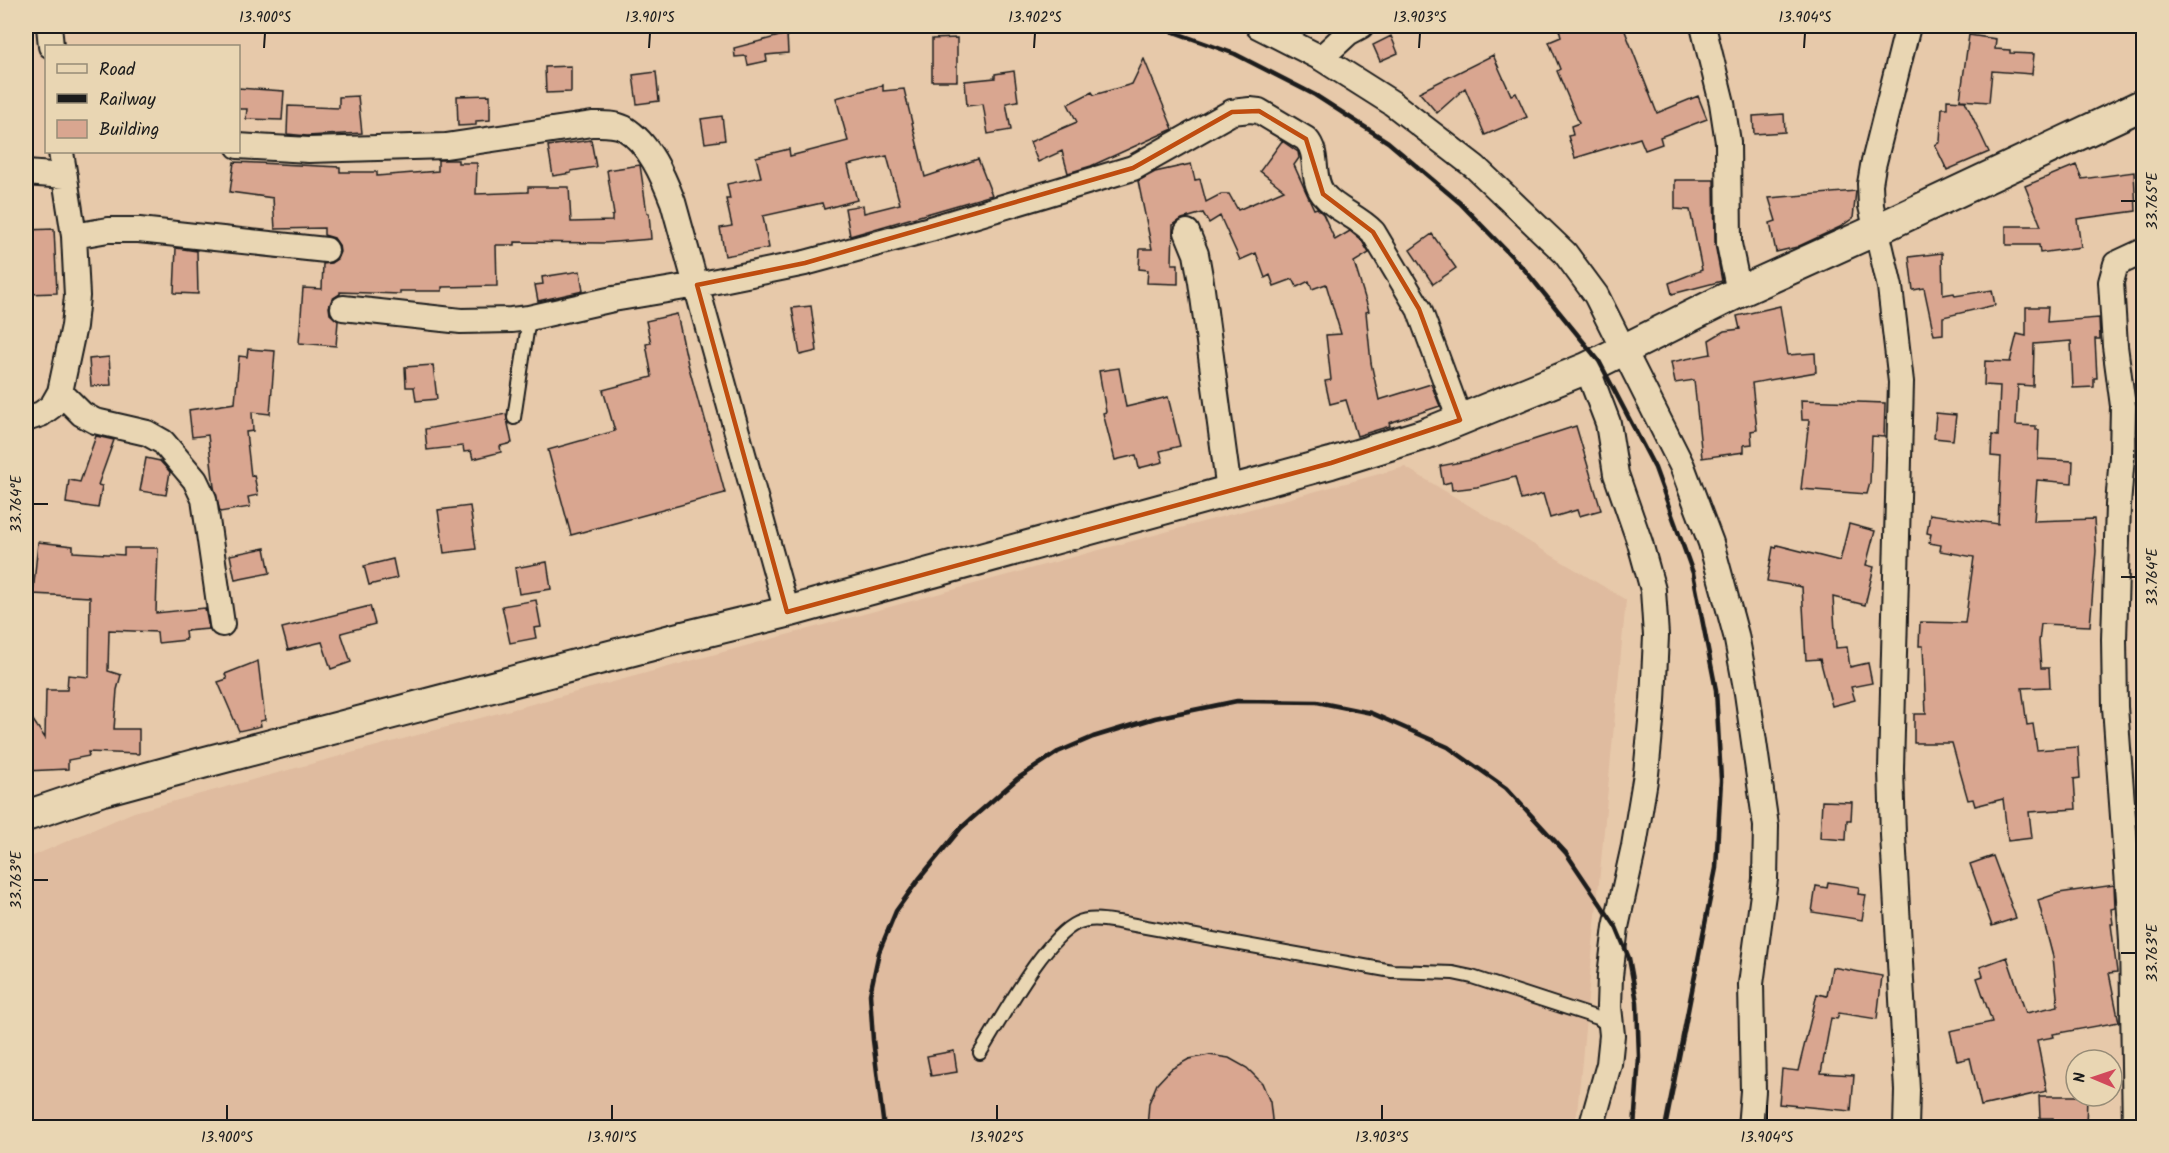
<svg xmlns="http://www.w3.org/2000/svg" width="2169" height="1153" viewBox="0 0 2169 1153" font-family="Kalam,sans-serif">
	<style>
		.built { fill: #dfbb9f }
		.building { fill: #d9a690; stroke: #1c1c1c; stroke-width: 1.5 }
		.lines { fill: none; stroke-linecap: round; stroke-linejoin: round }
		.service-casing { stroke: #1c1c1c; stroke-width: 16 }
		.minor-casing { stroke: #1c1c1c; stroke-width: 28 }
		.tertiary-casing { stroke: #1c1c1c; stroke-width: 34 }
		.service { stroke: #e9d6b3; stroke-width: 12 }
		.minor { stroke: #e9d6b3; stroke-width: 24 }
		.tertiary { stroke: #e9d6b3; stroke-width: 30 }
		.rail { stroke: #1c1c1c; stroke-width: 4.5 }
		.marked { fill: none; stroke: #bf4d0f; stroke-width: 4.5; stroke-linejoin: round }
		.ticks { fill: none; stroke: #1c1c1c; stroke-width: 2 }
		.neatline { fill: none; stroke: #1c1c1c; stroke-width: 2 }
		.ticks-label { font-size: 15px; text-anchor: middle; fill: #1c1c1c }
	</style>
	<rect width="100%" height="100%" fill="#e7c9aa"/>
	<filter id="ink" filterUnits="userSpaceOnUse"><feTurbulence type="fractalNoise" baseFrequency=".0167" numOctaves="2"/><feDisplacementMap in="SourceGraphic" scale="12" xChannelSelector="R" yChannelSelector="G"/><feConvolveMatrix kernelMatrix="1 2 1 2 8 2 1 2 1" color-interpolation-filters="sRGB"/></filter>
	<g filter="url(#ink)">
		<!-- built -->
		<path class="built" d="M1405,467l221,133 -49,513 -3,14h-1548v-268l108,-47z"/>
		<!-- building -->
		<path class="building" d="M1558,26h65l34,87 41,-17 9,23 -47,18 2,7 -17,6 -5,-12 -65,20 -7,-22 5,-1 -2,-9 8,-3 -22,-52 3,-2 -11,-27 12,-5z
			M787,34l1,19 -22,2 1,6 -19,4 -2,-9 -11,1 -1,-9z
			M1969,35l27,4 -1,10 15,1v3l24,1 -2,20 -40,-3 -3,31 -29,-2z
			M1391,36l7,17 -18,8 -7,-16z
			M957,38v43h-25v-42z
			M1493,55l18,40 5,-2 11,24 -42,18 -20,-47 -28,25 -18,-21z
			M1144,59l29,70 -82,37 -23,7 -6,-22 -24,11 -8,-20 47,-20 -9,-18 24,-12 2,3 38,-11z
			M571,66v26l-25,1 -1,-26z
			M1014,71l4,30 -12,2 5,27 -23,4 -5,-30 -16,2 -2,-25 30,-3v-4z
			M656,72l3,29 -22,3 -4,-29z
			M883,85v6l21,-2 21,88 53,-18 14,36 -142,41 -5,-28 18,-3 1,8 36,-9 -13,-48 -39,9 9,35 -33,9 -2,-6 -59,13 6,32 -44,8 -5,-28 12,-2 -6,-27h4l-3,-15 34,-7 -5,-20 33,-8 1,7 58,-15 -12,-43z
			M238,88l46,3 -2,29 -36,-1 1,-10h-9z
			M490,95v25l-14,1v4l-18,1 -1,-30z
			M358,96l4,37 -55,3 -20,-2 1,-28 51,2v-11z
			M1947,100l18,1 24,51 -42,18 -12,-25 5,-3 2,-34h5z
			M1784,114l1,18 -31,2 -1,-18z
			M722,116l3,24 -20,3 -4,-24z
			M591,140l5,27 -25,4v2l-18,3 -5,-30z
			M1282,141l16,11 1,6 -5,7 12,27 8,17 3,-1 6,6 12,26 15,-9 12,10 7,12 -15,9 15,49 -3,1 5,51 8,37 52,-16 9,22 -51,17 1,3 -33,10 -11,-36 -16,4 -5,-23 6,-1 -5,-45 15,-1 -15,-50 -14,5 -3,-8 -12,6 -4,-8 -19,7 -4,-11 -5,3 -9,-25 -16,7 -20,-44 -11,7 -6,-10 -21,6 -9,6 -1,39h6v20l-31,-1 1,-13 -9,-1 1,-20h12l-14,-68 17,-9 36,-8 4,16 5,-1 6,23 15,-8h8l9,16 46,-20 -24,-19z
			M438,160h20v3h19l-1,31 52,-2v-5h41l2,35 41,-1v-5l2,-1 -7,-45 33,-5 7,48h2l2,26 -48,4 -88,-1v3h-19l1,41 -55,1v4h-42v3l-60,-2v2l-8,5 -3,8 1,7 8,7 -2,25 -37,-3 4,-55 19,1 1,-25 8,-1 6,-4 3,-7 -1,-7 -5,-7 -10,-3v-7l-49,1 -2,-31 -43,-6 4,-30 106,5v5h37v4l61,-5z
			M2076,165l6,14 52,-7 2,39 -59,8 4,28 -41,6 -1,-8h-33v-19h35l-16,-40z
			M1675,180h39l1,64 7,37 -50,13 -3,-11 33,-13 -12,-60 -15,-1z
			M1856,191l-3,27 -13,9 -43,20 -21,5 -6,-29 6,-2 -7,-23z
			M54,229l3,64 -31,1v-64z
			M1432,234l24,34 -23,16 -23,-34z
			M176,248l21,3 1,43 -24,-1z
			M1942,253l1,42 11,-2 1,3 37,-6 3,15 -52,12v17l-9,1 -10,-47 -11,2 -4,-33z
			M580,271l3,20 -45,10 -3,-16 8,-1 -1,-7z
			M811,306l6,45 -17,4 -8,-47z
			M1780,306l8,49 27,-2 1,19 -64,11 5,47 -6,1 1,13 -8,1v7l-42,6 -8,-78 -19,3 -4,-21 40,-8 -2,-14 15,-9 16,-2 -3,-13z
			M2026,307h22l-1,15 52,-4 1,21h-5l2,39h-3v9l-21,1 -2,-47 -37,3 -1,42 -15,-1 -2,40 20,1v4h3l-1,29 35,2 -1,22 -35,-3 -3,41 60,-2 2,32 -6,75 -49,-2 -2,18 2,26h8l1,19 -28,1 5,37 6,-1 4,26 41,-3 2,31 -6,1 2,30 -47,3 3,26 -24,3 -5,-42 -28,7 -2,-7 -5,1 -16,-57h-38v-29h12l-3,-68h-4l1,-24 45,1 9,-66 -34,-6 1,-6 -12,-2 2,-9 -4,-1 3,-19 68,10 3,-67 -10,-1 1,-21 6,1 2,-50 -16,-1 1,-24 25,1 7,-28 9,2z
			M677,314l11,50 12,44h2l23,85 -154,42 -23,-85 67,-19 -12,-41 49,-13 -6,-33 5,-1 -5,-22z
			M248,349l27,2 -5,63 -18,-2 1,19 -7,1 5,44 3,-1 4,20 -10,2 2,10 -30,5 -6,-25 -6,-52 -16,2 -3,-27 46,-7 4,-47 8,1z
			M109,357l2,28 -20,1 -2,-27z
			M433,365l4,34 -21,2 -2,-14h-8l-1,-20z
			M1119,368l7,39 42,-10 12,49 -20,5 3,11 -24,6 -3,-13 -21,5 -12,-47 3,-1 -7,-41z
			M1801,400l84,3 -1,34 -12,-1 -2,47 -3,11 -66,-5 8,-69h-7z
			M1936,413l20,2 -3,25 -19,-2z
			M506,414l6,29 -12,3 1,6 -28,7 -2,-8 -7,1 -1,-6 -36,4 -2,-21z
			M1576,426l25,84 -22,6 -2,-6 -27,8 -7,-24 -22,6 -6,-23 -38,10 -25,3 -1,-8 -8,2 -3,-18 31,-6z
			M96,436l18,4 -16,45 4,1 -4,22 -32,-5 3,-23 11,2z
			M146,458l14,3 10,11 -4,23 -26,-4z
			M470,506l6,43 -32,4 -6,-43z
			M1849,524l26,7 -9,34 8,2 -9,38 -32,-8 3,51 11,-1 3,20 18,-4 4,20 -21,4 4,13 -23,6 -12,-47 -14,1 -4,-73 -35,-6 6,-34 3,1 1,-3 63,16z
			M38,542l35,4v6l51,3v-7h34l-2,65 49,-5 4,21 -24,2 1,9 -28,3 -1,-11 -48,-2 -1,41 13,4 -4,15 -3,39h25v25l-51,-2 1,4 -21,4v9l-42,2v-61l19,28 1,-48h21l1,-15 21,2 1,-80 -57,-3z
			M265,548l5,25 -35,7 -5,-25z
			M393,559l4,19 -28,7 -5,-19z
			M547,562l4,27 -32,5 -4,-26z
			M536,600l5,27 -7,1 2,10 -26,5 -8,-37z
			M370,606l5,18 -34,9 10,29 -20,7 -9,-27 -34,8 -6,-22z
			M258,661l7,59 -5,1 1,5 -22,5 -21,-49 9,-3 -2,-5z
			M1822,801l30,1 -1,18h-4l-1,20 -26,-2z
			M1993,856l23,62 -24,8 -22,-62z
			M1828,882l31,5 -1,7 8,1 -4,25 -50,-8 4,-26 11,2z
			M2114,885l1,23 -4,1 2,15h-2l6,48 -8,1 10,49 -66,12 1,3 -17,3 10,51 -66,15 -11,-48 -13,3 -7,-30 42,-9 -15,-44 6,-2 -3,-9 27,-10 19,56 32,-7 -5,-49 -15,-57 21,-7z
			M1832,967l50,9 -5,43 -38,-6 -2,6 -6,-1 -10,55 33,2 -3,36 -72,-7 3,-35 16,2 19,-77 10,2z
			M954,1051l3,21 -26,4 -4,-20z
			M1209,1055l20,3 18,10 15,15 8,19 3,26h-126l2,-25 8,-19 14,-15 18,-10z
			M2039,1096h48l-1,32h-33v-10h-13z"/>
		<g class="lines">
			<defs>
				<path id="service" d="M514,418l15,-100
					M980,1053c21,-33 64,-115 97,-130 12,-6 28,-3 41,-1l274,49 61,2 19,4 126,41 8,6 3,5"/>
				<path id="minor" d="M49,26l2,20
					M1258,26l63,32 71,45 83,64 90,86 31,42 86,171 29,77 25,92 11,58 19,133 -1,53 -14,105 2,107 -3,37
					M1703,26l19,77 6,39 1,102 10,48
					M1321,58l27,-25 13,-7
					M238,146l71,4 137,-4 146,-22c10,0 22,-1 32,4 25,15 39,48 49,74l114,410
					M26,173l39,3
					M1187,232l9,22 5,28 28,209
					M74,236l34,-6h31l187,20
					M343,308l118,13 50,-1 18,-2 84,-19 84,-14 108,-22 125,-34 203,-61 99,-56 18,-2 9,1 47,28c14,15 4,38 17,55 13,16 35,22 50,38l46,77 41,111
					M1587,368l21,55 8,51 24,69 13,47 3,46 -3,65 -7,73 -12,72 -18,81 -6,49 -1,31 3,28 -3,29 -18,64
					M60,392l22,22 13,7 52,12 16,9 32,38 9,19 18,125
					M26,419l15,-5 11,-8 8,-14 14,-66 3,-30 -3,-60 -13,-84
					M1906,1128l1,-38 -14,-255 -2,-66 10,-387 -11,-95 -19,-81 -1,-22 3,-18 35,-140
					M2135,1128l-3,-188 -17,-233 -1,-68 4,-134 4,-49 1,-50 -8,-60 -4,-64 5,-18 28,-13"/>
				<path id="tertiary" d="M26,816l77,-26 99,-27 473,-124 112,-27 544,-149 94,-29 162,-66 152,-76 139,-63 266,-125"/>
			</defs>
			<!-- service casing -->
			<use href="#service" class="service-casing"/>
			<!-- minor casing -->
			<use href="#minor" class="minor-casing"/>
			<!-- tertiary casing -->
			<use href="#tertiary" class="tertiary-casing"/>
			<!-- service -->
			<use href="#service" class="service"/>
			<!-- minor -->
			<use href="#minor" class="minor"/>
			<!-- tertiary -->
			<use href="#tertiary" class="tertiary"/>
			<!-- rail -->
			<path class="rail" d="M1157,26l78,28 80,41 73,47 72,61 64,66 75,92 56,107 38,105 23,117 5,90 -5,88 -51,260
				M884,1128l-11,-88 -3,-46 9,-42 17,-41 23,-32 42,-51 56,-49 41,-27 35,-15 62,-19 82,-17 80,1 54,11 77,34 58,41 60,65 50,74 13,31 8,44 2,55 -5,71"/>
		</g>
	</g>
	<!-- marked area -->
	<path class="marked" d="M1259,111l47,28 17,55 50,38 46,77 41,111 -129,43 -544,149 -90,-327 108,-22 328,-95 99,-56z"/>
	<!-- ticks -->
	<path class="ticks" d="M264,48l1,-15M649,48l1,-15M1034,48l1,-15M1419,48l1,-15M1804,48l1,-15M2121,201h15M33,504h15M2121,577h15M33,880h15M2121,953h15M227,1120v-15M612,1120v-15M997,1120v-15M1382,1120v-15M1767,1120v-15"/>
	<!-- margin -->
	<rect width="2169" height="1153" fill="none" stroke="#e9d6b3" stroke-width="66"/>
	<!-- legend -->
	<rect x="45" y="45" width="195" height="108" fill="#e9d6b3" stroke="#978c77" stroke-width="1.5"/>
	<rect x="57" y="64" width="30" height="9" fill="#e9d6b3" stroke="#978c77" stroke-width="1.5"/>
	<text x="99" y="75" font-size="18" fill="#1c1c1c">Road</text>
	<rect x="57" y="94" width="30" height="9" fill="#1c1c1c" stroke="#978c77" stroke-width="1.5"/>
	<text x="99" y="105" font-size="18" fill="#1c1c1c">Railway</text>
	<rect x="57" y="120" width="30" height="18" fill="#d9a690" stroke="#978c77" stroke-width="1.5"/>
	<text x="99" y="135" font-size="18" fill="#1c1c1c">Building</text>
	<!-- north arrow -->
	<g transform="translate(2094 1078) rotate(272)"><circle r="28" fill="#e9d6b3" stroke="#978c77" stroke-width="1.5"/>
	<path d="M0-4.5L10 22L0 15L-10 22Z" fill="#d1495b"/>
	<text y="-9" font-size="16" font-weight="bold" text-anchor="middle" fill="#1c1c1c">N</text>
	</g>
	<rect x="33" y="33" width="2103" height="1087" class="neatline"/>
	<g class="ticks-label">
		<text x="265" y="22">13.900°S</text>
		<text x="650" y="22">13.901°S</text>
		<text x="1035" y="22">13.902°S</text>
		<text x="1420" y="22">13.903°S</text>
		<text x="1805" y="22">13.904°S</text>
		<text transform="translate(2152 201) rotate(-90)" y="5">33.765°E</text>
		<text transform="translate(16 504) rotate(-90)" y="5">33.764°E</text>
		<text transform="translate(2152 577) rotate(-90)" y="5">33.764°E</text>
		<text transform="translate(16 880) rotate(-90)" y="5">33.763°E</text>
		<text transform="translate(2152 953) rotate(-90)" y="5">33.763°E</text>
		<text x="227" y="1142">13.900°S</text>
		<text x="612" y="1142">13.901°S</text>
		<text x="997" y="1142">13.902°S</text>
		<text x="1382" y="1142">13.903°S</text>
		<text x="1767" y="1142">13.904°S</text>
	</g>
</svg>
